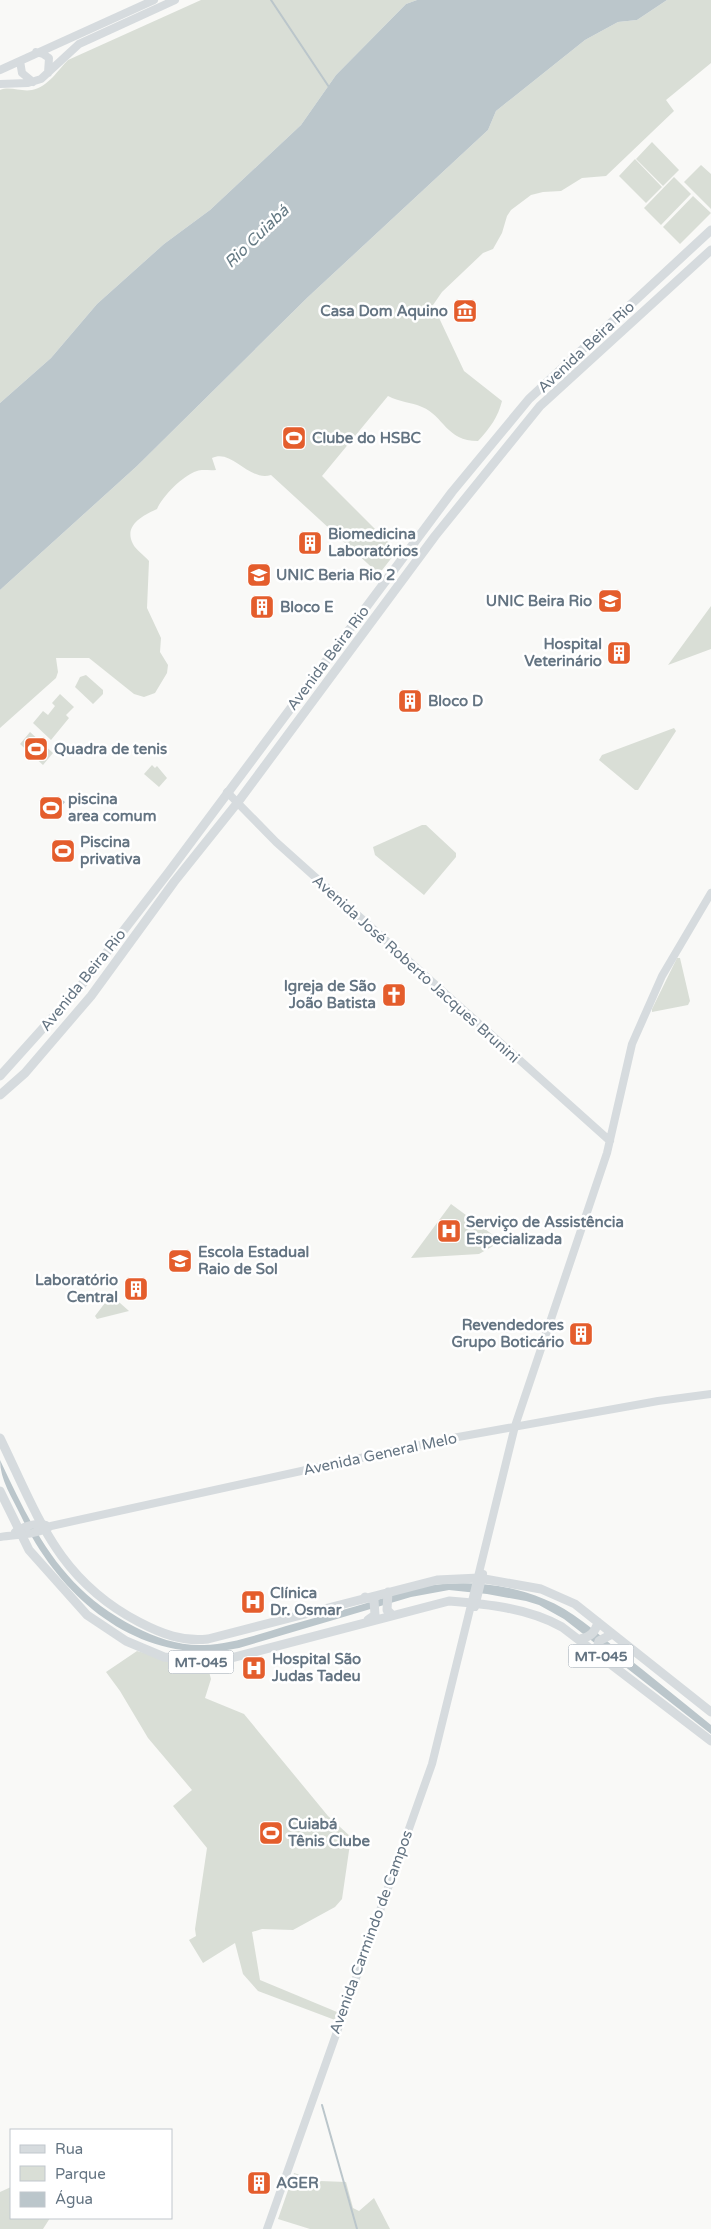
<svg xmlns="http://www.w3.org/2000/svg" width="711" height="2229" viewBox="0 0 711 2229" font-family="'Varela Round',sans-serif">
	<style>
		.green { fill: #d9ded6 }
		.water { fill: #bbc6cb }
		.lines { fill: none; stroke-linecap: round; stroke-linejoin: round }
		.stream { stroke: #bbc6cb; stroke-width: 2 }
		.secondary { stroke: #d6dbde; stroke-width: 8 }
		.primary { stroke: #d6dbde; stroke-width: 9 }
		.labels { text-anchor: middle; stroke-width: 5; stroke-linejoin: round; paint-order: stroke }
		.shield { fill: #fff; stroke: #929ea8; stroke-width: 1 }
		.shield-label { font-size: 14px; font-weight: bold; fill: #647482 }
		.poi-label { font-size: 15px; font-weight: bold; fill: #647482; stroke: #fff; text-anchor: start }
		.street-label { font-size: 15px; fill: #647482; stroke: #fff }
		.water-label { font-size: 16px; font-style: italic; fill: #647983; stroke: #fff }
	</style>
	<rect width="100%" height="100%" fill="#f9f9f7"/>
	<!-- green -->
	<path class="green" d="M201,0h216l-11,4 -70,71 -35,50 -91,85 -46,34 -67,60 -46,54 -51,45v-313c10,-4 21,2 32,0 16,-3 26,-20 36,-30z
		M667,0h44v63l-45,37 8,11 -68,65 -24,2 -21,13 -18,1 -12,3 -20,15 -4,6 -5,17 -9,16 -10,4 -41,39 -9,13 31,66 38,30c-4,16 -12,27 -24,40 -32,0 -34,-25 -56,-34 -11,-5 -23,-5 -34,-11l-66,80 75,75 -18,23 -108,-99c-22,7 -39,-27 -59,-17l4,12c-6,1 -14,-1 -19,1 -15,5 -34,25 -40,38 -13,6 -34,16 -24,35 2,5 12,12 16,17l-2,47 14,30 -1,14 8,13 -1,8 -12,20 -11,4 -10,-3 -45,-36h-33l2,14 -2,6 -56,50v-138l137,-124 171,-169 180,-167 8,-19 89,-71 33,-18 19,-2z
		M652,142l27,28 -16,16 -27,-27z
		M635,159l27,28 -16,16 -27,-27z
		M701,165l10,9v35l-27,-27z
		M674,177l17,17 -30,31 -17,-17z
		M693,196l18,17 -31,31 -17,-17z
		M711,606v43l-43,16z
		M86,675l17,15v4l-10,10 -18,-17 5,-10z
		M60,694l14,13 -8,8 3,3 -18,22 -18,-17 10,-12 5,4 7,-9 -3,-3z
		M674,728l2,3 -38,59h-3l-36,-30 3,-5z
		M30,732l23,21 -10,12 -23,-21z
		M152,765l3,3 2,-2 10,12 -8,9 -15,-13z
		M422,825h4l30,28v4l-32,38 -49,-40 -2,-8z
		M677,958h3l10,43 -2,4 -36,7v-3z
		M451,1204l42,31 3,4 -3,7 -14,8 -68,4z
		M111,1295l18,16 -32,8 -2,-3z
		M137,1651l62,16 8,-3 4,15 -6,19 39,16 84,102 23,21 -9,62 -7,8 -42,23 -31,-1 -10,3 8,48 77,32 -2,8 -77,-29 -15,-17 -8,-31 -32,20 -14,-23 7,-4 -1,-7 12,-81 -34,-42 19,-16 -44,-52 -28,-47 -14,-19z
		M294,2173l26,8 26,1 7,26 6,3 15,-13 16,31h-80l-32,-10z
		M11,2187v31h39l-7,11h-43v-37z"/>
	<!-- water -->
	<path class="water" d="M417,0h250l-30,20 -19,2 -33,18 -89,71 -8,19 -180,167 -171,169 -137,124v-187l51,-45 46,-54 67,-60 46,-34 91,-85 35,-50 70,-71z
		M57,796l8,6 -14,17 -9,-6 -3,-13 12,2z
		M0,1460c34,72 61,129 135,167 22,11 44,19 69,18 28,-1 55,-11 82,-19 46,-13 92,-26 138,-40 40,-6 83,-3 120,13 28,11 52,33 75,52 31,24 61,49 92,74v9l-147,-115 -25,-14 -13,-4 -39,-7 -38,-4 -38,7 -172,51c-98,20 -178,-48 -218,-132 -9,-19 -21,-36 -21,-56z"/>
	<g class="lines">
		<!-- stream -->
		<path class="stream" d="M271,0l58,87
			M322,2105l35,124"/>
		<!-- secondary -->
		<path class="secondary" d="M36,52l7,2 6,4 -1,15
			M20,61l2,12 11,9
			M0,70l154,-70
			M0,84l28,-1 13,-4 38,-35 96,-44
			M227,792l49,50 334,299
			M15,1532c7,-6 23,-10 31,-7
			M0,1537c17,-3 35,-1 51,-11l396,-87 211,-38 53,-7
			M475,1607l8,-33
			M267,2229l165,-465 83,-338 92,-273 25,-109 30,-68 49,-83"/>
		<!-- primary -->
		<path class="primary" d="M0,1076l80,-89 88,-114 284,-381 77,-93 182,-169
			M0,1095l25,-22 66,-77 83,-114 64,-80 197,-266 105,-130 171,-156
			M0,1438c38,78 57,141 139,184 23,12 44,20 69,17l229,-59 42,-2 62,11 34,15 136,108
			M0,1491l29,59 58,65 39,26 38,16 48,6 237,-62c38,3 79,7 113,26l149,114
			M388,1592l-1,18 4,4
			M365,1597l9,3 1,15 -7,5
			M580,1639c10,-2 15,-6 18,-17
			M596,1652l3,-11 13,-7"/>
	</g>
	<!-- icons -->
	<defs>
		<symbol id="museum-square" viewBox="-11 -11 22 22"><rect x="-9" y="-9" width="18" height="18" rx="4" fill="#e45d2c" stroke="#fff"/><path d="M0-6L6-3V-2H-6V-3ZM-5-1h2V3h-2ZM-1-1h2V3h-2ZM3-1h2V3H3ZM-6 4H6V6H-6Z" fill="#fff"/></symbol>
		<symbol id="stadium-square" viewBox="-11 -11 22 22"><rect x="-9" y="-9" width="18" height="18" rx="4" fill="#e45d2c" stroke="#fff"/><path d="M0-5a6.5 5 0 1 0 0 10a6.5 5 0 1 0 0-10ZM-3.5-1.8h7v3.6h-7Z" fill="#fff"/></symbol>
		<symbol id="building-square" viewBox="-11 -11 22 22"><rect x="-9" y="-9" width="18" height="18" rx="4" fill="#e45d2c" stroke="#fff"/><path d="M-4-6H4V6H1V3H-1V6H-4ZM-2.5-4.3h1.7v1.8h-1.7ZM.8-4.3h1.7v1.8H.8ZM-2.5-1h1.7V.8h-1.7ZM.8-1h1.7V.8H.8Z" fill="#fff"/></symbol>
		<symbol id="university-square" viewBox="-11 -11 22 22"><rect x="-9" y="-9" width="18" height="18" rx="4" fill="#e45d2c" stroke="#fff"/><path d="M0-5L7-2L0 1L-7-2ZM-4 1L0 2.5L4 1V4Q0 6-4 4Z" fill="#fff"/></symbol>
		<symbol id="church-square" viewBox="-11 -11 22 22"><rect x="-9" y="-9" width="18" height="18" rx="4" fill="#e45d2c" stroke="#fff"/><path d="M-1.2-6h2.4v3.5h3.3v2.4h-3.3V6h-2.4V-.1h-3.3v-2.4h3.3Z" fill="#fff"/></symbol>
		<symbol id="hospital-square" viewBox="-11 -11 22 22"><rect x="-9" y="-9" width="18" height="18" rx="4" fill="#e45d2c" stroke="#fff"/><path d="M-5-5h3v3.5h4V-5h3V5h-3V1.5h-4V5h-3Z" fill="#fff"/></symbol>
		<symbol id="school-square" viewBox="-11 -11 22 22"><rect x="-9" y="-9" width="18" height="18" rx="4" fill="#e45d2c" stroke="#fff"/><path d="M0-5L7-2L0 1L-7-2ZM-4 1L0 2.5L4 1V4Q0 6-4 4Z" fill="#fff"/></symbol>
	</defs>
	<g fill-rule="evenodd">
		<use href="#museum-square" x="451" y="297" width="28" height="28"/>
		<use href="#stadium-square" x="280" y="424" width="28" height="28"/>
		<use href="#building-square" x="296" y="529" width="28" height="28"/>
		<use href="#university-square" x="245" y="561" width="28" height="28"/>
		<use href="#university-square" x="596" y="587" width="28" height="28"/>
		<use href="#building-square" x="248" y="593" width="28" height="28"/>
		<use href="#building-square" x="605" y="639" width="28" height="28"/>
		<use href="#building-square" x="396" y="687" width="28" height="28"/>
		<use href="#stadium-square" x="22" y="735" width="28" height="28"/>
		<use href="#stadium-square" x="37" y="794" width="28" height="28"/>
		<use href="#stadium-square" x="49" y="837" width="28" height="28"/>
		<use href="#church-square" x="380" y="981" width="28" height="28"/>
		<use href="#hospital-square" x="435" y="1217" width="28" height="28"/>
		<use href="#school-square" x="166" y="1247" width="28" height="28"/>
		<use href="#building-square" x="122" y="1275" width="28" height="28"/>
		<use href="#building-square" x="567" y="1320" width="28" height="28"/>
		<use href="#hospital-square" x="239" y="1588" width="28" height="28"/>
		<use href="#hospital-square" x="240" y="1654" width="28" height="28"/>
		<use href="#stadium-square" x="257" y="1819" width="28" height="28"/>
		<use href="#building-square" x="245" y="2169" width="28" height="28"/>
	</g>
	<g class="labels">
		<!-- shield labels -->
		<g class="shield">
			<rect x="568.5" y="1644.5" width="65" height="23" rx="4"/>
			<rect x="168.5" y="1650.5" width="65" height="23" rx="4"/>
		</g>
		<g class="shield-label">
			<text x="601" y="1661">MT-045</text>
			<text x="201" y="1667">MT-045</text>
		</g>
		<!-- poi labels -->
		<g class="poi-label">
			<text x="448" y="316" text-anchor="end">Casa Dom Aquino</text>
			<text x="312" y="443">Clube do HSBC</text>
			<text x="328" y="539">Biomedicina<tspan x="328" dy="17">Laboratórios</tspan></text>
			<text x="276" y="580">UNIC Beria Rio 2</text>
			<text x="592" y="606" text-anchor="end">UNIC Beira Rio</text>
			<text x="280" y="612">Bloco E</text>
			<text x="602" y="649" text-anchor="end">Hospital<tspan x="602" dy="17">Veterinário</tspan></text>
			<text x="428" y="706">Bloco D</text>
			<text x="54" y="754">Quadra de tenis</text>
			<text x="68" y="804">piscina<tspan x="68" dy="17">area comum</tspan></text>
			<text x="80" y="847">Piscina<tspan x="80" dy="17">privativa</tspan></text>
			<text x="376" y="991" text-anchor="end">Igreja de São<tspan x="376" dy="17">João Batista</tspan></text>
			<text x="466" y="1227">Serviço de Assistência<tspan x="466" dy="17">Especializada</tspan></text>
			<text x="198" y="1257">Escola Estadual<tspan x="198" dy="17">Raio de Sol</tspan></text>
			<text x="118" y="1285" text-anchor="end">Laboratório<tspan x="118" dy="17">Central</tspan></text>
			<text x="564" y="1330" text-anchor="end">Revendedores<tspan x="564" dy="17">Grupo Boticário</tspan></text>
			<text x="270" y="1598">Clínica<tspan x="270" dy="17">Dr. Osmar</tspan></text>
			<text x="272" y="1664">Hospital São<tspan x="272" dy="17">Judas Tadeu</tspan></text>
			<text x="288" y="1829">Cuiabá<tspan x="288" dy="17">Tênis Clube</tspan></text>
			<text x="276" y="2188">AGER</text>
		</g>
		<!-- street labels -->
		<g class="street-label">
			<text transform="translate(586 347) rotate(-43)" y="5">Avenida Beira Rio</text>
			<text transform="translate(328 658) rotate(-53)" y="5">Avenida Beira Rio</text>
			<text transform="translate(416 969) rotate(42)" y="5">Avenida José Roberto Jacques Brunini</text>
			<text transform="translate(83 980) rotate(-51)" y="5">Avenida Beira Rio</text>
			<text transform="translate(380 1454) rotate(-12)" y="5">Avenida General Melo</text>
			<text transform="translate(371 1932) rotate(-70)" y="5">Avenida Carmindo de Campos</text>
		</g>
		<!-- water labels -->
		<g class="water-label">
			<text transform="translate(256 236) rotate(-44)" y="6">Rio Cuiabá</text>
		</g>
	</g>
	<!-- legend -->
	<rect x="10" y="2129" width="162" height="90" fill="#ffffff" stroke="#c1c7cd"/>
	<rect x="20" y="2145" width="25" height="8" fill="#d6dbde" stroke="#c1c7cd"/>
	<text x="55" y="2154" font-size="15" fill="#647482">Rua</text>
	<rect x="20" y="2166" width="25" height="15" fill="#d9ded6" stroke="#c1c7cd"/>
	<text x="55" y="2179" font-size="15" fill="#647482">Parque</text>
	<rect x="20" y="2192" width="25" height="15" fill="#bbc6cb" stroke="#c1c7cd"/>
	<text x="55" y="2204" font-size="15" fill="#647482">Água</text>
</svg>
